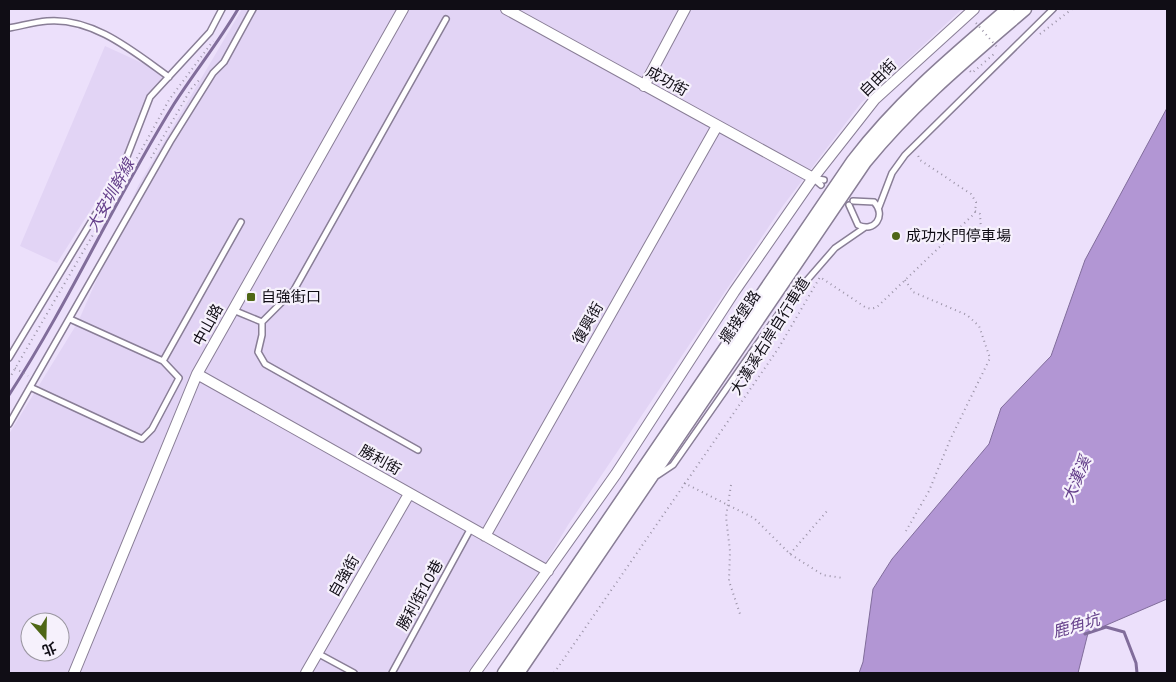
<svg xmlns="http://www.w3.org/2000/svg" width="1176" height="682" viewBox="0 0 1176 682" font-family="'IBM Plex Sans','Noto Sans TC',sans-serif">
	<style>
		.built { fill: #e2d4f5; fill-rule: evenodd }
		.water { fill: #b296d4; stroke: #816d9b }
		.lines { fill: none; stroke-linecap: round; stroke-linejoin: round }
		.stream { stroke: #816d9b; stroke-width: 3 }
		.service-casing { stroke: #897e96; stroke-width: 8 }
		.minor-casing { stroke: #897e96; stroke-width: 12 }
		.tertiary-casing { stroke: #897e96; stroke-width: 15 }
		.path { stroke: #9c94a8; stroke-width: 2; stroke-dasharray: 1 4; stroke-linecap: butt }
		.service { stroke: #fff; stroke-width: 5 }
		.minor { stroke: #fff; stroke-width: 10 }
		.tertiary { stroke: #fff; stroke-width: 12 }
		.path-bridge { stroke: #9c94a8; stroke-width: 2; stroke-dasharray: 1 4; stroke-linecap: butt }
		.poi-dot { fill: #4f6716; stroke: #f6f1fc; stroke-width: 2 }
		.labels { text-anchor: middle; stroke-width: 4.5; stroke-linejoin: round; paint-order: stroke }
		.street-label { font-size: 15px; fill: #100d15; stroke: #f6f1fc }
		.poi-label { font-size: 15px; fill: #100d15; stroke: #f6f1fc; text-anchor: start }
		.water-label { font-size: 16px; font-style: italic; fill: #65408b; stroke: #f6f1fc }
	</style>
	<rect width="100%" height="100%" fill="#ece0fb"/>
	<!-- built -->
	<path class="built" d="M242,9h720l-101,94 -79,104 -214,318 -88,148h-471v-239l69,-112 60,-136zM30,622h30v30h-30z
		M105,46l59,27 -48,97 -59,93 -37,-17z"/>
	<!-- water -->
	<path class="water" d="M1167,108v491l-79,34 -10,40h-219l4,-11 10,-73 19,-30 97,-115 12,-36 50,-52 34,-96z"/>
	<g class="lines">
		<!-- stream -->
		<path class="stream" d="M9,395c61,-94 106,-196 165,-291 21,-33 45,-62 64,-95
			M1085,634l21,-7 18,5 12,31 1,10"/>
		<defs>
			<path id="service" d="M9,28c12,-2 25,-6 38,-7 46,-4 87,31 122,56
				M813,178l11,2
				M814,179l7,6
				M849,205l9,20c16,8 29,-9 16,-23l-21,-1
				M879,207l13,-34 13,-18 148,-146
				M233,310l29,12 32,-32 152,-271
				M70,319l93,42 78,-139
				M262,322v13l-4,17 7,12 153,86
				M9,358l112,-186 29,-75 60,-65 12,-23
				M30,387l112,52 10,-10 27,-51 -16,-17
				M9,424l161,-282 43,-69 11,-11 29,-53
				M658,475l15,-10 109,-156 53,-61 29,-20
				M317,653l37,20
				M392,673l79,-145"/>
			<path id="minor" d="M506,9l307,169
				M644,86l41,-77
				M197,374l351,197
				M485,536l232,-410
				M74,673l123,-299 206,-365
				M306,673l103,-179
				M475,673l141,-199 118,-182 79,-114 62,-79 99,-90"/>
			<path id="tertiary" d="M504,673l349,-512c45,-59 99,-104 155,-152
				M518,673l347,-511c47,-58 104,-105 160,-153"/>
		</defs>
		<!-- service casing -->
		<use href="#service" class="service-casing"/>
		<!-- minor casing -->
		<use href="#minor" class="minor-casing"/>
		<!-- tertiary casing -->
		<use href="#tertiary" class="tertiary-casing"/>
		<!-- path -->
		<path class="path" d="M1040,34l32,-25
			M970,71l2,2 22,-19 2,2
			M151,158l40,-69 10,-11
			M132,167l37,-67 44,-59
			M975,211l5,3 1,16 7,16
			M905,280l8,12 54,23 12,11 11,32 -40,82 -21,51 -23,40
			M15,368l13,8
			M9,379l92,-158
			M684,483l70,35 36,36 33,21 20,3
			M731,485l-5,32 4,34 -1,30 12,36
			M790,554l37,-43
			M554,673l224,-324 42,-72 45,30 6,2 6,-2 98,-94 1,-11 -5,-8 -51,-34 -3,-7"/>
		<!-- service -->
		<use href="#service" class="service"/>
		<!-- minor -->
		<use href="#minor" class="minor"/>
		<!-- tertiary -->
		<use href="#tertiary" class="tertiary"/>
		<!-- path-bridge -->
		<path class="path-bridge" d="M976,23l21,24"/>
	</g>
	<!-- markers -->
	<g class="poi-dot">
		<circle cx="896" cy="236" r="5"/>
		<rect x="246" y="292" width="10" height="10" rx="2.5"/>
	</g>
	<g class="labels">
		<!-- street labels -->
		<g class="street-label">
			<text transform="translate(878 78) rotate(-45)" y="5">自由街</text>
			<text transform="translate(667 81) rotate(29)" y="5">成功街</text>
			<text transform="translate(740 317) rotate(-56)" y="5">擺接堡路</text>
			<text transform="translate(588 323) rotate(-60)" y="5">復興街</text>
			<text transform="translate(208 325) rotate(-61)" y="5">中山路</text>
			<text transform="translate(770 336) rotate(-58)" y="5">大漢溪右岸自行車道</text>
			<text transform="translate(380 460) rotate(29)" y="5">勝利街</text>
			<text transform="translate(344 576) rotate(-60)" y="5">自強街</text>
			<text transform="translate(420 595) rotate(-61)" y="5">勝利街10巷</text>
		</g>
		<!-- poi labels -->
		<g class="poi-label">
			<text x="906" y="241">成功水門停車場</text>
			<text x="261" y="302">自強街口</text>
		</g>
		<!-- water labels -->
		<g class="water-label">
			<text transform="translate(110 195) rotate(-61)" y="6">大安圳幹線</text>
			<text transform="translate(1076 479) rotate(-67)" y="6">大漢溪</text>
			<text transform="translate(1076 625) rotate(-16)" y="6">鹿角坑</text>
		</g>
	</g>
	<!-- border -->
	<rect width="1176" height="682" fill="none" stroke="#100d15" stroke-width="20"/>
	<!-- north arrow -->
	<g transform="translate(45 637) rotate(160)"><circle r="24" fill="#f6f1fc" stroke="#9a96a0"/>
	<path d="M0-4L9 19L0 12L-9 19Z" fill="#4f6716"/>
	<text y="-8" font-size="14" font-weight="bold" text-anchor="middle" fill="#100d15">北</text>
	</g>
</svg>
